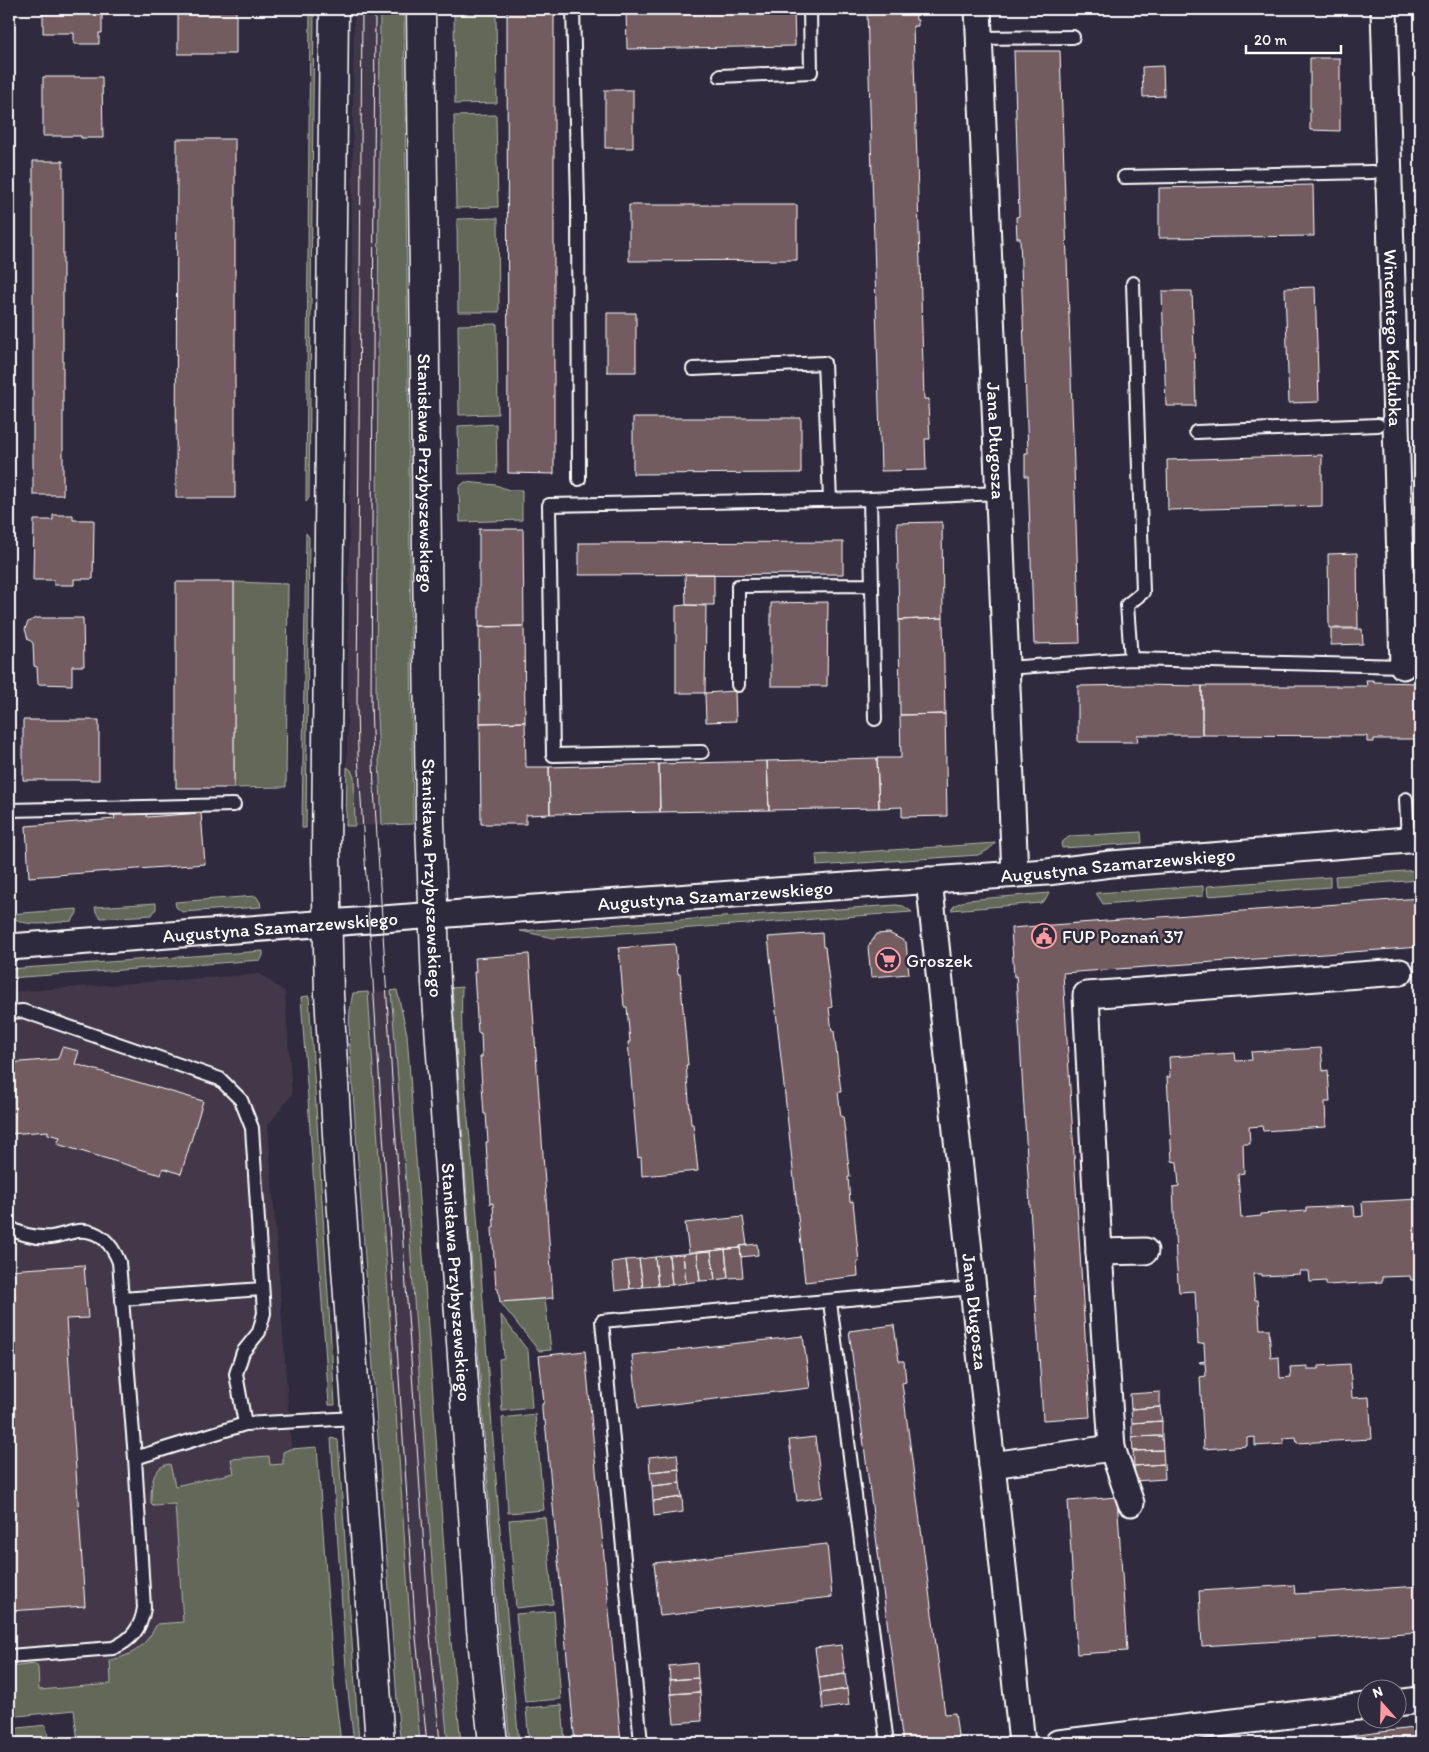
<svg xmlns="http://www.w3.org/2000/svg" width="1429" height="1752" viewBox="0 0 1429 1752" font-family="Itim,sans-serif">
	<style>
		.built { fill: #433948 }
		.green { fill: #636759; stroke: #b1b3ac }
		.building { fill: #725b61; stroke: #fff }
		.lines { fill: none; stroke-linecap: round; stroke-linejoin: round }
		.lane-casing { stroke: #fff; stroke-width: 16 }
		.street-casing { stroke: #fff; stroke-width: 29 }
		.secondary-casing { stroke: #fff; stroke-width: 31 }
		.lane { stroke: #2f2a3d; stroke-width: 12 }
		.street { stroke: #2f2a3d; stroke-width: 25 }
		.secondary { stroke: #2f2a3d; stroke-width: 28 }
		.tram { stroke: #fff; stroke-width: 1 }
		.labels { text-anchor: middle; stroke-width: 5; stroke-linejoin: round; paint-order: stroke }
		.street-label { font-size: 19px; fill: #fff; stroke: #2f2a3d }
		.poi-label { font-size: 19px; fill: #fff; stroke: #2f2a3d; text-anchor: start }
	</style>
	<rect width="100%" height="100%" fill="#2f2a3d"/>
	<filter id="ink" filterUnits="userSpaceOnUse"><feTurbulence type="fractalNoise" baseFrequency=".02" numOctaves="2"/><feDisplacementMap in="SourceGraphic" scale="10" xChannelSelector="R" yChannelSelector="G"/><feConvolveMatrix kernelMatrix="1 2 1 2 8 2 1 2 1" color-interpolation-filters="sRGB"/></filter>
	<g filter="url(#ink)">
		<!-- built -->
		<path class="built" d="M354,9h27l-5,685 6,131 -27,1 -1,-49 -3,-7 -4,-3z
			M260,974l25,18 7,103 -24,30 25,348 41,212 -325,32v-725z
			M391,991l14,178 32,465 11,109h-28l-9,-105 -43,-646z"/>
		<!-- green -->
		<path class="green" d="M310,9h4l-5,489 -3,4z
			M380,9h24l9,815 -31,1 -6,-131z
			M454,13h42l1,90 -42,1z
			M496,115l2,92 -42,1 -2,-92z
			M498,218l1,94h-41l-1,-93z
			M497,324l1,90 -39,1 -1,-90z
			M496,424l1,49 -38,1 -1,-48z
			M465,482l31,3 13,5h13v30l-62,2 -1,-35z
			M306,533l3,4 -3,291h-4z
			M234,582l54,2 -2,203 -52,1z
			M347,767l4,3 3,7 1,49h-9z
			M1141,832l1,11 -80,5 -1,-5 9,-7z
			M996,843l-8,7 -10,5 -161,11 -1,-11z
			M1420,870v10l-84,6 -1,-10z
			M1330,877v10l-122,9 -1,-10z
			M1203,886v10l-100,8 -7,-11z
			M1049,893l-3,6 -5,4 -90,7 4,-5 12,-5z
			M256,896l4,6 1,5 -79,5 -6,-5 -1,-5z
			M156,903v6l-4,6 -51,3 -5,-6 -1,-5z
			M896,905l7,1 9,6 -358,26 -34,-7z
			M77,909v4l-5,8c-20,1 -48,9 -63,-7z
			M263,951v4l-2,5 -252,18v-9z
			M462,987c-3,81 11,163 16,243 12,172 24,343 41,513h-9l-12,-116 -46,-639z
			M397,990l10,44 43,598 11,111h-13l-11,-109 -32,-465 -14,-178z
			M368,992l43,646 9,105h-19l-2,-15 -49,-677c-1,-20 -2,-38 3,-58z
			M309,996l26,409h-6l-28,-408z
			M545,1299l6,51 -12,1 -39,-49z
			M501,1315l27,36 4,57 -30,3 -3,-52 5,-1z
			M535,1414l9,96 -36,3 -6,-95z
			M331,1438l7,2 21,303h-5l-7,-60z
			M317,1447l17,238 7,58h-263l-4,-33 -65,7v-50l27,-3 2,4 1,22 72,-6 -1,-24c25,-5 35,-14 47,-36l26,-2 -8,-118 -22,1 -2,-2c0,-15 0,-37 19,-39l5,22 59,-13 -3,-14 38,-3 1,9 13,-1v-12l7,-3z
			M545,1517l8,87 -37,4 -7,-88z
			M554,1611l7,88 -36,3 -9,-88z
			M562,1705l3,38h-36l-3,-35z
			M46,1725l3,18h-40v-14z"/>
		<!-- building -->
		<path class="building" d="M43,9h59v24h-3v11h-25v-11h-31z
			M178,9h58v45h-58z
			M507,9h47v465l-46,-1z
			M626,9h168l1,37 -168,3z
			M867,9h48l1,11h2v6h-5l11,373h5v6h-1l2,34h-5l1,31 -45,1z
			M1014,51h46l20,592 -46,1 -6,-168h-3v-23h3l-8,-215h-3l-1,-21 3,-1z
			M1310,58h30v73l-30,-1z
			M1163,66l1,30 -21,1 -1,-30z
			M43,77h59l1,61h-22v-2h-38z
			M605,90h28v58h-28z
			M177,139h58v359h-59z
			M33,161h30v334h-30z
			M1313,185l1,51 -155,2v-50z
			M629,205h168v55l-168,1z
			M1315,287l4,115 -30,1 -4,-115z
			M1162,291h30l4,115h-30z
			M607,313h29v59h-29z
			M633,418h168v55l-168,1z
			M1322,455v51l-154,4 -1,-50z
			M53,515h20v5h21l-1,59h-19v6h-20v-5h-21l1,-60h19z
			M942,522l1,96 -44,2 -2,-97z
			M479,529h44l1,97 -45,1z
			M843,542v32l-264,1v-32z
			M1357,553l1,75h-29l-1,-74z
			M685,574h29v31h-28z
			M176,582h58v206h-58z
			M828,602l-1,84h-56v-83z
			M686,605l20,1 -1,87h-29v-87z
			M36,618h47l1,48h-12v19l-34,-1 -1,-17 -3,-1 -1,-23 -5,-4 -3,-10 3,-7z
			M943,618l2,96 -45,1 -1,-95z
			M524,626l1,96 -45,1 -1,-96z
			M1331,629h31l1,15 -32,1z
			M1366,680h7l1,2 46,1v56h-46v3h-7v-6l-165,-1v-49h165z
			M1140,685l62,1v49h-65l1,7h-60v-56z
			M735,691l1,30 -30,1 -1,-29z
			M945,714l2,102 -45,1v-10l-23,1 -2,-50h24l-1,-43z
			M23,720h76v60h-76z
			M525,722l1,45h23l1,47 -24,1v9h-45l-1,-101z
			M877,758l2,50 -110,2 -2,-49z
			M767,761l2,49 -109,2 -1,-48z
			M659,764l1,48 -110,2 -1,-47z
			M146,813l1,4 54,-4 4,51 -176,13 -3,-51 89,-7 -1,-4z
			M1420,898v49l-357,26 27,444 -47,3 -27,-444 -2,1 -3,-49z
			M822,933l1,14h2l7,60 -3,1 3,23h2l7,61h-3l3,25 2,-1 7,61h-2l2,25 3,-1 6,61h-2l1,14 -53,6 -37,-345z
			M889,933l17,9 3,32 -38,3 -3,-30 9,-13z
			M675,944l3,30h2l8,91h-2l5,59h2l5,47 -56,5 -1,-19 -3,1 -10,-116h2l-3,-35h-3l-5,-59z
			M529,954l24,344 -53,4 -2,-13 -2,-1 -4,-60 2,-1 -1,-24 -3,1 -4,-62h2l-2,-28h-2l-4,-57h2l-1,-24h-3l-4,-61h2l-1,-14z
			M62,1047l17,4 -4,13 128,37 -22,73 -18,-6 -2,7 -104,-31 3,-7 -12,-3v-3l-39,3v-71l49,-4z
			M1321,1048l2,23 5,-1 2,32h-5l1,25 -63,4 -1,-5 -13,1 1,17h-7l1,29 -6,1 3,44 20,-2v-2l45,-3v-3l48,-2 1,11 8,-1 -1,-14 58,-3v81h-9l-1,-4 -28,1v5l-56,3v-4l-16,1 -1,-11h-9v3l-38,2v-2h-9l2,26h3l2,29h9l2,29 8,-1 1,21 11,-1 -1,-10 17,-1v3h12v-3l31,-2 2,34 17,-1 3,42 -75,4 -1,-6 -13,1 1,6 -29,2v-9l-8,1v8l-43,3 -4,-72 6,-1 -1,-13h-5l-1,-1 6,-1 -1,-18 -6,1 -3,-53 -16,1 -3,-34 -3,-71 6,-1 -2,-24 -5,-1 -5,-84h3l-1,-20 66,-4 1,8 16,-1 -1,-8z
			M743,1217l4,28 -7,1v2l-51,5 -4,-30z
			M757,1244l1,11 -17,2 -1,-11z
			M740,1248l3,29 -15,1 -3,-29z
			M725,1249l3,29 -13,2 -4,-29z
			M711,1251l4,29 -15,1 -3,-29z
			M697,1252l3,29 -14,2 -3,-29z
			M683,1254l3,29 -14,2 -3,-30z
			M669,1255l3,30 -14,1 -3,-29z
			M655,1257l3,29 -15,1 -4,-28z
			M639,1259l4,28 -13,2 -4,-29z
			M626,1260l4,29 -15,2 -3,-29z
			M84,1265l4,53 -22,1 19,287 -76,5v-341z
			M894,1325l5,36h5l2,21 -4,1 43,331 10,-1 4,30h-56l-54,-412z
			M803,1336l7,52 -172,20 -6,-53z
			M585,1351l26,281 10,111h-46l-30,-323h-2l-1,-10v-6l2,-1 -5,-47z
			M1160,1392v15l-29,2 -1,-15z
			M1160,1407l2,14 -30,2 -1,-14z
			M1162,1421v15l-30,1v-14z
			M1162,1436l1,14 -30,1 -1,-14z
			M815,1437l8,60 -26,4 -8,-61z
			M1163,1450l1,14 -30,2 -1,-15z
			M677,1454l2,15 -29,3 -1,-15z
			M1164,1464l1,15 -30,2 -1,-15z
			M679,1469l1,14 -28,3 -2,-14z
			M680,1483l2,14 -29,4 -1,-15z
			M682,1497l1,15 -29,4 -1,-15z
			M1117,1497l10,154 -50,3 -9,-153z
			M827,1544l5,53 -172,19 -6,-53z
			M1294,1585l1,9 125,-8v46l-218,14 -3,-55z
			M841,1645l4,29 -26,4 -4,-30z
			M697,1663l1,15 -28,2 -1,-14z
			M845,1674l2,15 -26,4 -2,-15z
			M698,1678l2,14 -29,2 -1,-14z
			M847,1689l2,16 -26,4 -2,-16z
			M700,1692l2,29 -28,2 -3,-29z
			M1420,1727v16h-136l51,-5z"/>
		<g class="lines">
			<defs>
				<path id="lane" d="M573,9l5,192 1,278
					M979,38l94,-1
					M720,76l91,-4 -1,-63
					M1124,177l249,-5
					M693,369l131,-6 6,136
					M1196,432l182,-7
					M1400,579l20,-1
					M1131,659l-4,-54 16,-13 -10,-309
					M1006,668l125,-9 272,7
					M738,685v-99l134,-1
					M875,719l-5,-220 128,-6
					M702,752l-149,3 -4,-250 321,-6
					M1406,799l2,41
					M9,810l225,-5
					M9,1012l14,-1 197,68 21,21 11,28 12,185 -5,19 -16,20 -7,22 9,50 111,-6
					M9,1227c12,8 27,11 42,10 9,-1 18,-5 27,-6 21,-2 34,13 41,31l16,196 9,150c-3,20 -12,32 -31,40l-104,8
					M122,1299l140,-10
					M830,1302l57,441
					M135,1458l110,-34
					M641,1743l-39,-422 371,-33"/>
				<g id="street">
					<path id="s1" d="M978,9l37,865"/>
					<path id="s2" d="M1384,9l19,657"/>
					<path id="s3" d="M929,880l93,863"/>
					<path id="s4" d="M9,947l467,-35 571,-40 64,-8 309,-25"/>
					<path d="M1099,1252l-13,-257 314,-23"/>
					<path d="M1112,1448l19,55"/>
					<path d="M992,1465l120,-17 -13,-196 46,-1"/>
					<path d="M1396,1703l24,-3"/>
					<path d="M1058,1743l308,-37"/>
				</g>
				<g id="secondary">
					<path d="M334,9l-8,845 3,140 10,176 41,573"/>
					<path id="s5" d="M421,9l9,814 6,160 45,646 12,114"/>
				</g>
			</defs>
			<!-- lane casing -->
			<use href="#lane" class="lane-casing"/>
			<!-- street casing -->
			<use href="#street" class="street-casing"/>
			<!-- secondary casing -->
			<use href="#secondary" class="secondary-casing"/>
			<!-- lane -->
			<use href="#lane" class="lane"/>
			<!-- street -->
			<use href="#street" class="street"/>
			<!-- secondary -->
			<use href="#secondary" class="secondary"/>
			<!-- tram -->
			<path class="tram" d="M362,9l-5,694 1,51 47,714 11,169 11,106
				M375,9l-4,694 3,85 20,324 36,523 10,108"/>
		</g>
	</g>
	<!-- icons -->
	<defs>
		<symbol id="civic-ring" viewBox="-11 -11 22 22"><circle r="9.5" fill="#2f2a3d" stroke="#ff9aa2" stroke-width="1.5"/><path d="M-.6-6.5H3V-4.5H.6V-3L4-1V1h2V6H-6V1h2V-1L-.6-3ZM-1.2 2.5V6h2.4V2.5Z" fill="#ff9aa2"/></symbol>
		<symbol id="supermarket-ring" viewBox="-11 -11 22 22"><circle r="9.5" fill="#2f2a3d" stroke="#ff9aa2" stroke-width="1.5"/><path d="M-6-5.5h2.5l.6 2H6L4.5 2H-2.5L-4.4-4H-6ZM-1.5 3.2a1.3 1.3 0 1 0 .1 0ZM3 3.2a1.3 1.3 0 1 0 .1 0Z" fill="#ff9aa2"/></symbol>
	</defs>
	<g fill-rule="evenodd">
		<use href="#civic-ring" x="1030" y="922" width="28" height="28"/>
		<use href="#supermarket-ring" x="874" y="946" width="28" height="28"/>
	</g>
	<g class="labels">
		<!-- street labels -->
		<g class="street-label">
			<text dy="7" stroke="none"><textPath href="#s2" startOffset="329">Wincentego Kadłubka</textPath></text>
			<text dy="7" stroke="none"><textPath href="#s1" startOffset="432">Jana Długosza</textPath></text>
			<text dy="7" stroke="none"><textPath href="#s5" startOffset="464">Stanisława Przybyszewskiego</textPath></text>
			<text dy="7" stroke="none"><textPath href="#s4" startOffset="1112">Augustyna Szamarzewskiego</textPath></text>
			<text dy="7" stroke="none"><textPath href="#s5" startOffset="869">Stanisława Przybyszewskiego</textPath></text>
			<text dy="7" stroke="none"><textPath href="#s4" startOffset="708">Augustyna Szamarzewskiego</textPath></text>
			<text dy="7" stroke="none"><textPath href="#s4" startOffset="272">Augustyna Szamarzewskiego</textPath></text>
			<text dy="7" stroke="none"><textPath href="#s5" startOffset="1274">Stanisława Przybyszewskiego</textPath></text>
			<text dy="7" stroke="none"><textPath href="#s3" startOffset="434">Jana Długosza</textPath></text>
		</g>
		<!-- poi labels -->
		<g class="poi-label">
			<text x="1062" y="943">FUP Poznań 37</text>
			<text x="906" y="967">Groszek</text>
		</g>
	</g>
	<!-- margin -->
	<rect width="1429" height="1752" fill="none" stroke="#2f2a3d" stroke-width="30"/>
	<rect x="15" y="15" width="1399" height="1722" fill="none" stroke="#fff" stroke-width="2" filter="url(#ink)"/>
	<!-- north arrow -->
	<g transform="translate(1382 1704) rotate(340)"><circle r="24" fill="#2f2a3d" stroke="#827f8b"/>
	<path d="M0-4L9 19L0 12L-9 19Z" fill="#ff9aa2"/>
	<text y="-8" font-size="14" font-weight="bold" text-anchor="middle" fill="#ffffff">N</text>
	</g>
	<!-- scale -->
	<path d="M1246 45v8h95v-8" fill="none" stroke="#ffffff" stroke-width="2.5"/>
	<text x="1254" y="45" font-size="15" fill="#ffffff" stroke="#2f2a3d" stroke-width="4" paint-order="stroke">20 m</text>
</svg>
